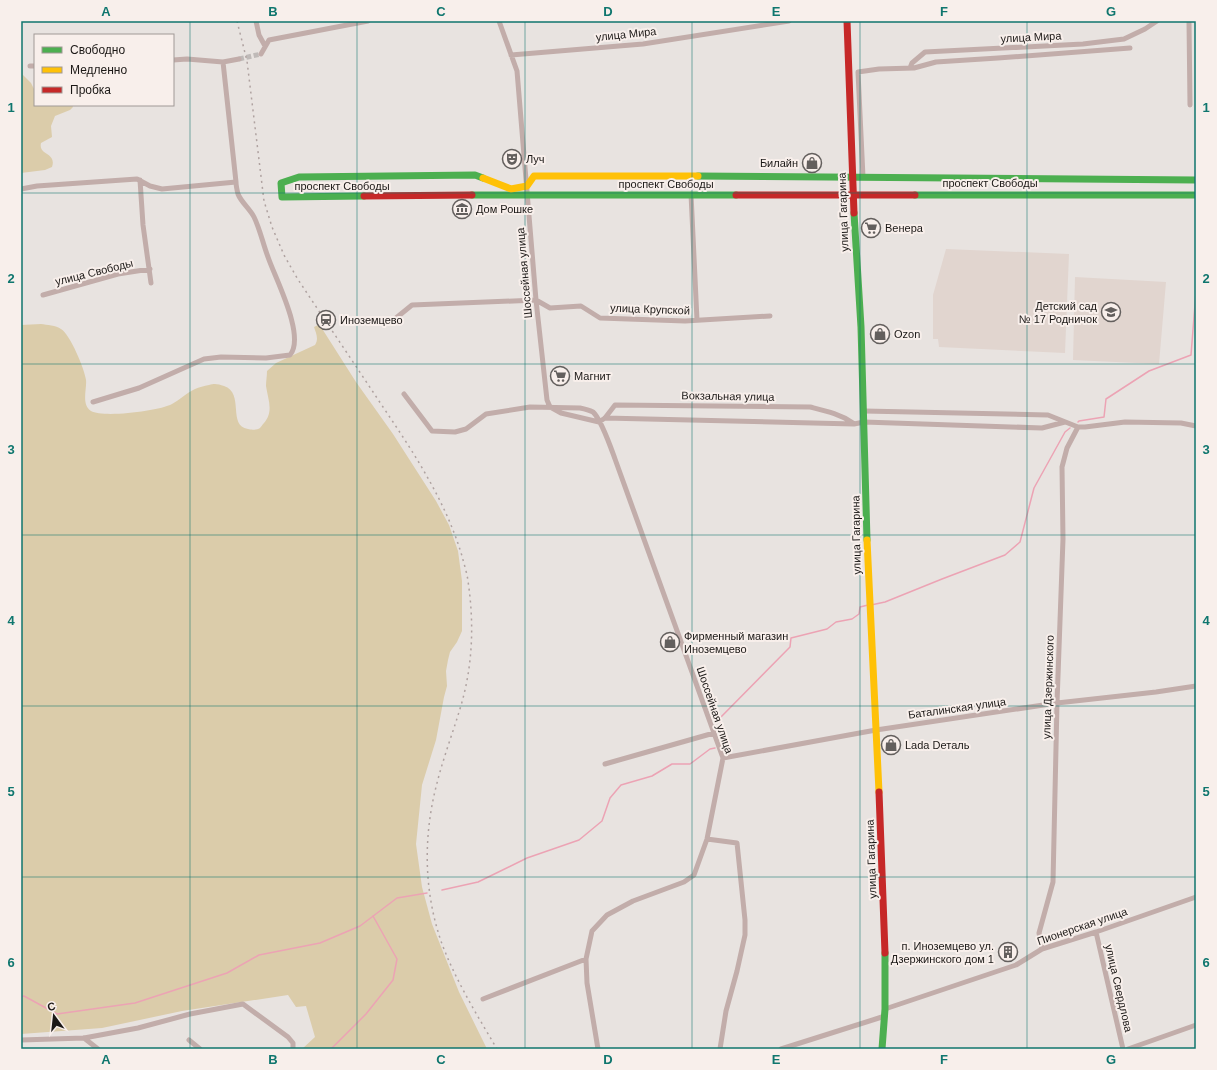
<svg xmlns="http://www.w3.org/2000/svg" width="1217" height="1070" viewBox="0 0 1217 1070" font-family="Arial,sans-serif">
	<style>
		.built { fill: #e1d5cf }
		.green { fill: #dbccaa }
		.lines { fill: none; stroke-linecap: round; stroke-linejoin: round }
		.stream { stroke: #eca3b4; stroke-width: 1.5 }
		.street-tunnel { stroke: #bfbab8; stroke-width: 5; stroke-dasharray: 5 2.5; stroke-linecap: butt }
		.street { stroke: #c2adaa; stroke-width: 5 }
		.fast { stroke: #4caf50; stroke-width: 7 }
		.slow { stroke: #ffc107; stroke-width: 7 }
		.jam { stroke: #c62828; stroke-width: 7 }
		.rail { stroke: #afa2a0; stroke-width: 1.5; stroke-dasharray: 2 4; stroke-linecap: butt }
		.grid { fill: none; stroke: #0f766e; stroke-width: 1; stroke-opacity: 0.55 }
		.labels { text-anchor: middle; stroke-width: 4; stroke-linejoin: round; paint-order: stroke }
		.street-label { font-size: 11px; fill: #1b1816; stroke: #f8efeb }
		.poi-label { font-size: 11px; fill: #1b1816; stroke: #f8efeb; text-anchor: start }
		.neatline { fill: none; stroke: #0f766e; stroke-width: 1.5 }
		.grid-label { font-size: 13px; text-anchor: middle; font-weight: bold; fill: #0f766e }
	</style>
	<rect width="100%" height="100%" fill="#e8e3e0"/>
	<!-- built -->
	<path class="built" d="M946,249l123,5 -4,99 -126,-6 -1,-8h-5v-44z
		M1075,277l91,5 -7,82 -86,-4z"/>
	<!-- green -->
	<path class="green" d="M21,49l2,26 8,8 4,8v14h37l1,2 -3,3 -15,6 -4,10 1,11 -11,6c-3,13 16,9 11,24l-7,3 -24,3z
		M41,324c6,1 15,1 20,5 9,5 24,41 25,51 1,10 -5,24 5,31 12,7 68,0 81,-7 8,-4 14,-11 23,-15 4,-2 9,-3 14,-4 6,-2 9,-1 15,1 21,7 3,40 24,43 3,1 9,1 12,-1 1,-1 2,-3 4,-5 10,-12 4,-23 2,-37 0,-5 1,-10 1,-15l9,-8 39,-18c4,-6 1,-12 -1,-18l4,-2 3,2 35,55 37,52 43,67 13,24 9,26 4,30v50l-5,11 -7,10 -2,8 -2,11 1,15 -3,11 -8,43 -14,45 -6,59 6,43 10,37 27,68 28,57h-185l13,-12 -9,-31 -10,1 -8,-12 -106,16 -80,17 -81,6v-709z"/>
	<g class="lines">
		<!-- stream -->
		<path class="stream" d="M1078,422l1,-1 25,-4 2,-18 43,-28 42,-16 5,-63
			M871,605l14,-3 57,-23 63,-24 15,-13 14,-54 31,-56 5,-4
			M724,746l6,-2 -11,-25 71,-72 1,-9 36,-9 9,-7 16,-3 7,-5 1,-7 8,-2
			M442,890l36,-8 49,-24 52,-18 23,-19 8,-23 11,-13 31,-9 20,-12h18l20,-15 5,-1
			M21,997l3,-1 33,18 78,-11 92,-30 32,-18 61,-12 40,-17 37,-28 30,-5
			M331,1049l35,-35 27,-34 4,-21 -24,-43"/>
		<!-- street-tunnel -->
		<path class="street-tunnel" d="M239,59l22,-5"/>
		<!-- street -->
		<path class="street" d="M256,21l3,14 6,11
			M499,21l18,50 19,229 11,100 3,7
			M1189,21l1,84
			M261,54l8,-14 99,-19
			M511,55l132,-11 146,-23
			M173,60l14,-1 36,3 16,-3
			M30,66h5
			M910,68l2,-5 13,-11 158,-8 41,-5 21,-10 12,-8
			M863,177l-5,-105 21,-3 35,-1 22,-6 62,-4 132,-10
			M140,180l3,45 8,58
			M21,189l16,-3 100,-7 13,7 12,3 74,-7
			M691,194l6,126
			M43,295l75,-21 32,-5
			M396,318l16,-13 124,-5 14,8 31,-2 19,12 85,3 85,-5
			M404,394l28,37 23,1 11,-3 20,-15 44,-7 50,1c5,1 9,2 13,4 8,7 18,36 22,47l108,299 -16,81 -13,36 -10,7 -51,19 -26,14 -15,16 -6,28 1,24 11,66
			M93,402l46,-14 65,-29 17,-2 45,1 24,-3c16,-19 -15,-77 -22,-98 -5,-13 -8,-28 -14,-40 -4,-8 -13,-15 -16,-23 -1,-4 -2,-8 -2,-12l-13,-120
			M552,408l9,5 38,9 6,-4 10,-13 195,2c16,4 30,7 43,16
			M864,411l184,4 30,12h7l40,-5 56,1 15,3
			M605,418l249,6 10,-2 178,6 23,-6
			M723,758l153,-28 181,-27 99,-11 40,-6
			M605,764l109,-31
			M707,839l30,4 8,77v15l-8,36 -11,40 -6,38
			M1096,932l27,117
			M1042,949l-3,-16 14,-51 4,-179 6,-164 -1,-72 5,-19 11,-21
			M483,999l103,-40
			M885,1009l131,-44 26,-16 54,-17 100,-35
			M84,1038l14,11
			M21,1040l63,-2 54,-10 52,-14 53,-10 45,33 5,6v6
			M189,1040l11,9
			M781,1049l104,-33
			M1128,1049l68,-24"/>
		<!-- fast -->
		<path class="fast" d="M698,176l498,4
			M472,195h264
			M915,195h281
			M364,196l-82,1 -1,-14 18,-6 176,-2 8,3
			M854,213l7,114 6,213
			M882,1049l3,-40v-56"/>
		<!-- slow -->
		<path class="slow" d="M483,178l28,11 16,-3 7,-10h164
			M867,540l12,252"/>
		<!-- jam -->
		<path class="jam" d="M847,21l7,192
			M736,195h179
			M364,196l108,-1
			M879,792l6,161"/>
		<!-- rail -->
		<path class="rail" d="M237,21l10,40 17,140 8,26 12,28 13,23c27,41 55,82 82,123 33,49 66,98 83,155 2,8 5,17 6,25 6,41 5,81 -6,121 -8,28 -19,56 -26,85 -13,52 -12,106 6,157 14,37 35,71 55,105"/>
	</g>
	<!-- grid -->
	<path class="grid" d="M190,21v1028M357,21v1028M525,21v1028M692,21v1028M860,21v1028M1027,21v1028M21,193h1175M21,364h1175M21,535h1175M21,706h1175M21,877h1175"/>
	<!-- icons -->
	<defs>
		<symbol id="theatre-ring" viewBox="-11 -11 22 22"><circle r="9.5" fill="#f8efeb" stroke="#635f5d" stroke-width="1.5"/><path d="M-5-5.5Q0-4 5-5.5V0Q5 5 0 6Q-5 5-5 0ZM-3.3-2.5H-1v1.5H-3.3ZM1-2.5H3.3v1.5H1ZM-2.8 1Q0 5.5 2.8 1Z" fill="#635f5d"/></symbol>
		<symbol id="shop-ring" viewBox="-11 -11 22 22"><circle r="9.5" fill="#f8efeb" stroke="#635f5d" stroke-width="1.5"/><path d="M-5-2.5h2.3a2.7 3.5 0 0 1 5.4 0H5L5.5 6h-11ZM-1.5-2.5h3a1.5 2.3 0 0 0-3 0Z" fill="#635f5d"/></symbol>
		<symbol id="museum-ring" viewBox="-11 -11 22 22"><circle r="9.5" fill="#f8efeb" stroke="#635f5d" stroke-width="1.5"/><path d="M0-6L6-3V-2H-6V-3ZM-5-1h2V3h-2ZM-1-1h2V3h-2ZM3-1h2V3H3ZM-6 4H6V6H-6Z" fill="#635f5d"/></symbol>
		<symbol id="supermarket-ring" viewBox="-11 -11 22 22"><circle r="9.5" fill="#f8efeb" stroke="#635f5d" stroke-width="1.5"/><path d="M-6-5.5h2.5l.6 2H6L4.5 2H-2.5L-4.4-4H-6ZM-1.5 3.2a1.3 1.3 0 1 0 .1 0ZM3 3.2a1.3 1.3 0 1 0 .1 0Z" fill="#635f5d"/></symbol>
		<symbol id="school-ring" viewBox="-11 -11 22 22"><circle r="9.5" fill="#f8efeb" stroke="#635f5d" stroke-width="1.5"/><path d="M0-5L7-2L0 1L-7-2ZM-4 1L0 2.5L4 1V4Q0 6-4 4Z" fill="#635f5d"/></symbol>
		<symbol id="station-ring" viewBox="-11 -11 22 22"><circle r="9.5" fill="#f8efeb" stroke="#635f5d" stroke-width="1.5"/><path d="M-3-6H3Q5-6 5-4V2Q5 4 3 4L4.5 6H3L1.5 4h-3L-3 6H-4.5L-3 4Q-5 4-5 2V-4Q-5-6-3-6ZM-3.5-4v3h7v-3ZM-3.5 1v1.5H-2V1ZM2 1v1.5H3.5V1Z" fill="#635f5d"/></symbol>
		<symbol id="building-ring" viewBox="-11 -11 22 22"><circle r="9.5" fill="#f8efeb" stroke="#635f5d" stroke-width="1.5"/><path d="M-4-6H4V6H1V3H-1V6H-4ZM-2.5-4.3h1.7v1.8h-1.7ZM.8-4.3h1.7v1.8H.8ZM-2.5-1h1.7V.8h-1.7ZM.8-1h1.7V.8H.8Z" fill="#635f5d"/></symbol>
	</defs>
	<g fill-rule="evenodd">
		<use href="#theatre-ring" x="501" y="148" width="22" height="22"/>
		<use href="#shop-ring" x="801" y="152" width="22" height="22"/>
		<use href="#museum-ring" x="451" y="198" width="22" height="22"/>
		<use href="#supermarket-ring" x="860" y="217" width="22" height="22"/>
		<use href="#school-ring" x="1100" y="301" width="22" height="22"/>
		<use href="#station-ring" x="315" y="309" width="22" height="22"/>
		<use href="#shop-ring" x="869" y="323" width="22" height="22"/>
		<use href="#supermarket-ring" x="549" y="365" width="22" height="22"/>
		<use href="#shop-ring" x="659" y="631" width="22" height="22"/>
		<use href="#shop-ring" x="880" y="734" width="22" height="22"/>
		<use href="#building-ring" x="997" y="941" width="22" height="22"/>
	</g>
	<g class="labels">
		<!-- street labels -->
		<g class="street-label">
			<text transform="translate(626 34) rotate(-6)" y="4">улица Мира</text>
			<text transform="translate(1031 37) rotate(-3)" y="4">улица Мира</text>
			<text x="990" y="187">проспект Свободы</text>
			<text x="666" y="188">проспект Свободы</text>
			<text x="342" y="190">проспект Свободы</text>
			<text transform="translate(843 212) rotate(-92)" y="4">улица Гагарина</text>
			<text transform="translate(94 272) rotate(-14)" y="4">улица Свободы</text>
			<text transform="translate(524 273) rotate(-95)" y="4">Шоссейная улица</text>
			<text transform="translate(650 309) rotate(2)" y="4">улица Крупской</text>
			<text transform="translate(728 396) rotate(1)" y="4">Вокзальная улица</text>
			<text transform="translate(856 535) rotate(-91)" y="4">улица Гагарина</text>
			<text transform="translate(1048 687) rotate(-88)" y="4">улица Дзержинского</text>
			<text transform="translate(957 708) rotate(-8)" y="4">Баталинская улица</text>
			<text transform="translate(715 710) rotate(71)" y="4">Шоссейная улица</text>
			<text transform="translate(871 859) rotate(-92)" y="4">улица Гагарина</text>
			<text transform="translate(1082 926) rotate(-19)" y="4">Пионерская улица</text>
			<text transform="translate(1119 988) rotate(77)" y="4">улица Свердлова</text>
		</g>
		<!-- poi labels -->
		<g class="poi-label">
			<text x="526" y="163">Луч</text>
			<text x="798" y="167" text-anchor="end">Билайн</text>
			<text x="476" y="213">Дом Рошке</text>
			<text x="885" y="232">Венера</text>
			<text x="1097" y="310" text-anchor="end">Детский сад<tspan x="1097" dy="13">№ 17 Родничок</tspan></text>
			<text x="340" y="324">Иноземцево</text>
			<text x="894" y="338">Ozon</text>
			<text x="574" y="380">Магнит</text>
			<text x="684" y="640">Фирменный магазин<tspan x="684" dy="13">Иноземцево</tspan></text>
			<text x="905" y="749">Lada Dеталь</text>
			<text x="994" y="950" text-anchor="end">п. Иноземцево ул.<tspan x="994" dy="13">Дзержинского дом 1</tspan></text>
		</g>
	</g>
	<!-- border -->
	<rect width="1217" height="1070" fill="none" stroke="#f8efeb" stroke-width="44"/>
	<!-- legend -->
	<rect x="34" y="34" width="140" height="72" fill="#f8efeb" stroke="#a09996"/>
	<rect x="42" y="47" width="20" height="6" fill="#4caf50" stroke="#a09996"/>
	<text x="70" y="54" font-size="12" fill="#1b1816">Свободно</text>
	<rect x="42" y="67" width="20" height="6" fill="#ffc107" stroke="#a09996"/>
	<text x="70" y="74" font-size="12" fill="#1b1816">Медленно</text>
	<rect x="42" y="87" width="20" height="6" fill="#c62828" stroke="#a09996"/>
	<text x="70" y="94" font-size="12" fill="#1b1816">Пробка</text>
	<!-- north arrow -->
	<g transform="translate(54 1016) rotate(345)" stroke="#f8efeb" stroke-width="3" paint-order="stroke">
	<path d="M0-3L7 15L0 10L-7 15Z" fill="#1b1816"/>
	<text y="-6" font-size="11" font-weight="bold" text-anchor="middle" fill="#1b1816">С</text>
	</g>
	<rect x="22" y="22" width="1173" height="1026" class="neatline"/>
	<g class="grid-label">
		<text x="106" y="16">A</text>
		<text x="273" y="16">B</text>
		<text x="441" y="16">C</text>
		<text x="608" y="16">D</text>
		<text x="776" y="16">E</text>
		<text x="944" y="16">F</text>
		<text x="1111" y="16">G</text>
		<text x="11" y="112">1</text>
		<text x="1206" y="112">1</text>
		<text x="11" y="283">2</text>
		<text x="1206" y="283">2</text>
		<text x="11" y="454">3</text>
		<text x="1206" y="454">3</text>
		<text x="11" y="625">4</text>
		<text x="1206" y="625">4</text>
		<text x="11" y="796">5</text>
		<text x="1206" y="796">5</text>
		<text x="11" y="967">6</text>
		<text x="1206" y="967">6</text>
		<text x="106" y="1064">A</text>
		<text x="273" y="1064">B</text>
		<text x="441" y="1064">C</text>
		<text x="608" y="1064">D</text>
		<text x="776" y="1064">E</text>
		<text x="944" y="1064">F</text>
		<text x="1111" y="1064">G</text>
	</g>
</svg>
